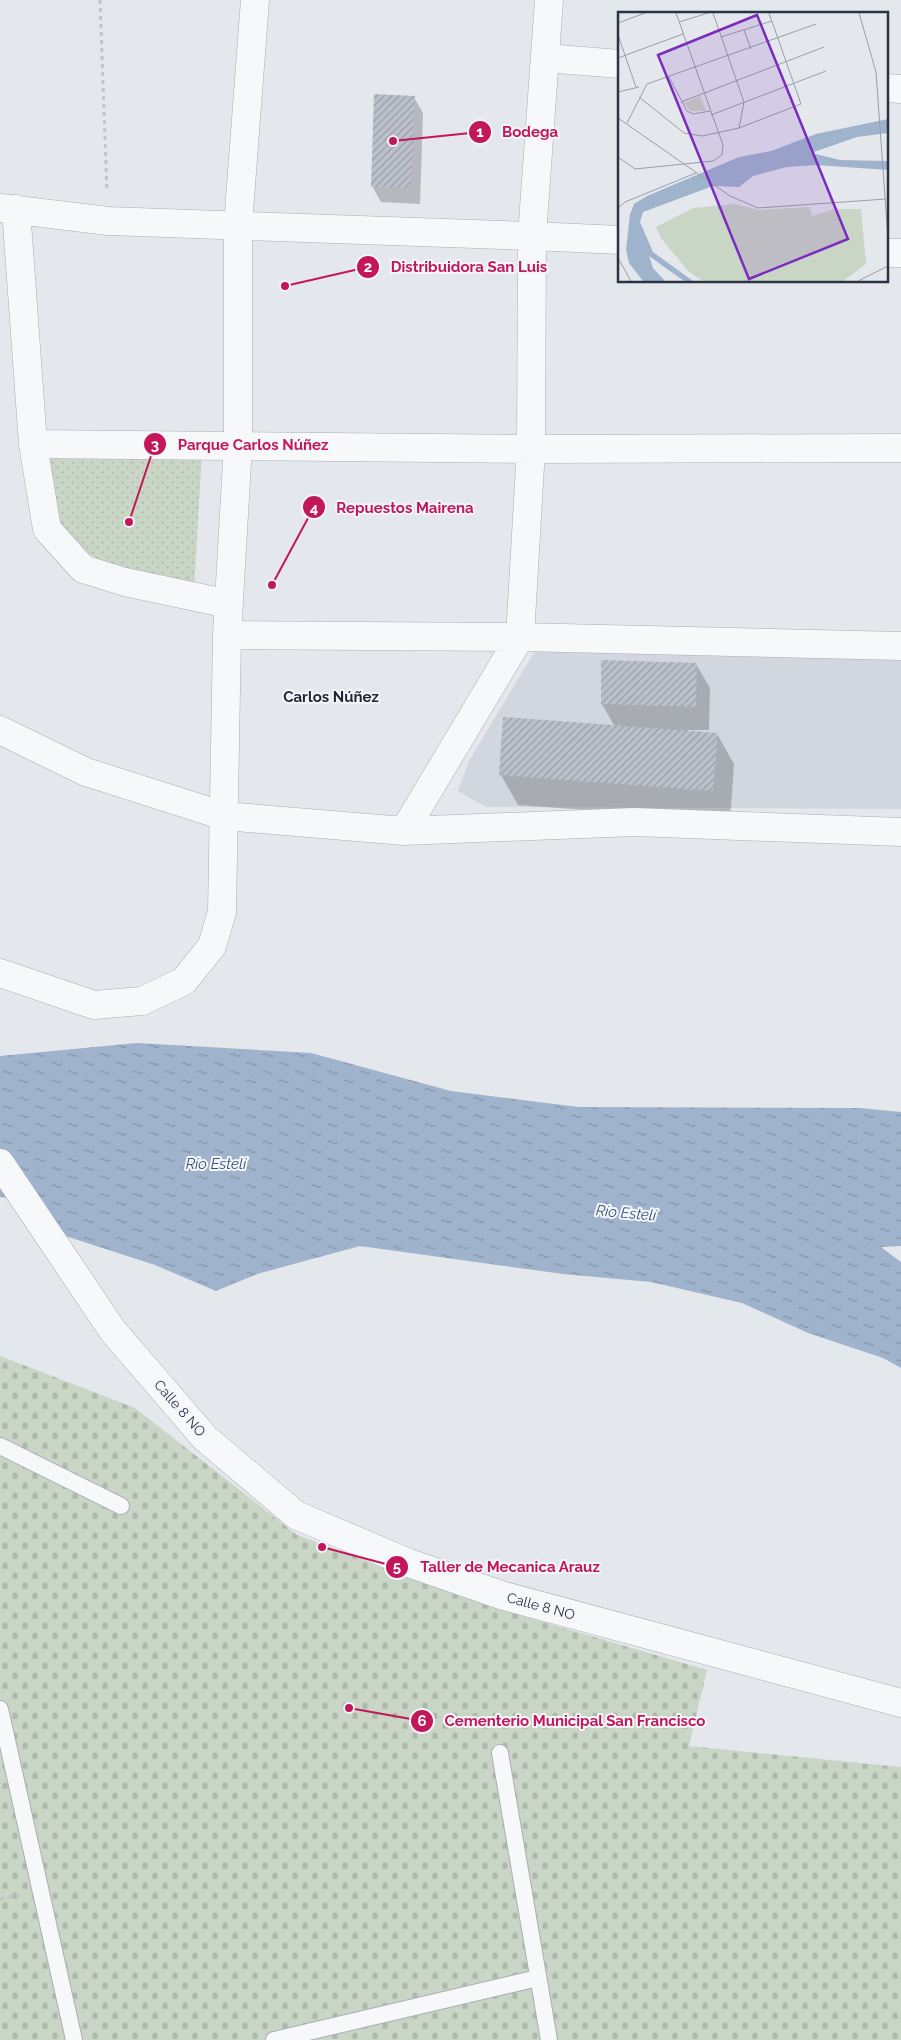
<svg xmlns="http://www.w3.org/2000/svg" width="901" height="2040" viewBox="0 0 901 2040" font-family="Raleway,sans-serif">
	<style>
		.built { fill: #d2d6de }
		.grass { fill: url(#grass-dots) }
		.cemetery { fill: url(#cemetery-stones) }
		.water { fill: url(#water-ripples) }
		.shadow { fill: #0003 }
		.building { fill: url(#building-hatch) }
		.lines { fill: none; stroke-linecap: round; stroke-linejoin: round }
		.service-casing { stroke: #a9aeb7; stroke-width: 18 }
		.minor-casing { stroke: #a9aeb7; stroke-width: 29 }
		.path { stroke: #c2c5cb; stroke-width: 3; stroke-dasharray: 4 4; stroke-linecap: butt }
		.service { stroke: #f7f8fa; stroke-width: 16 }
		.minor { stroke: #f7f8fa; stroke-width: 28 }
		.labels { text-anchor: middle; stroke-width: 4; stroke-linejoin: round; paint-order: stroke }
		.street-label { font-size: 14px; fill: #2b3445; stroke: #f4f6f9 }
		.neighbourhood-label { font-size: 15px; font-weight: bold; fill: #1d2536; stroke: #f4f6f9 }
		.water-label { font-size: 15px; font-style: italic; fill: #34527a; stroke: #f4f6f9 }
		.inset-road { fill: none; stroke: #9a9fa9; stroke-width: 1 }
		.view { fill: #7b2cbf; fill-opacity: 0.15; stroke: #7b2cbf; stroke-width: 2.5 }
		.inset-edge { fill: none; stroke: #2b3445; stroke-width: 2.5 }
		.leader { fill: none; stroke: #c2185b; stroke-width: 2 }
		.callout-dot { fill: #c2185b; stroke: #f4f6f9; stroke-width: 2 }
		.mark-label { font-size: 15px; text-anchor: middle; font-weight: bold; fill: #fff }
		.callout-label { font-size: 15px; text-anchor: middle; font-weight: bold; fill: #c2185b; stroke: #f4f6f9; stroke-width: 4; stroke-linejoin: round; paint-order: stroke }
	</style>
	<defs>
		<pattern id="grass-dots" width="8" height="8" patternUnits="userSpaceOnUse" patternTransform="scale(1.25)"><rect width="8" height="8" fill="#c9d6c5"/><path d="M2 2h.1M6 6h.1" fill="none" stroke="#adb8ab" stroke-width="1.8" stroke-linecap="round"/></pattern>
		<pattern id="cemetery-stones" width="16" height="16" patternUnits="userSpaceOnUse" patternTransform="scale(1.25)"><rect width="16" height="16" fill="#c9d6c5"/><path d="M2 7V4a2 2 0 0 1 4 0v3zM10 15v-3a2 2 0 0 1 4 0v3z" fill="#adb8ab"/></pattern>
		<pattern id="water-ripples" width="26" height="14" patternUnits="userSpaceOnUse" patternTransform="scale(1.25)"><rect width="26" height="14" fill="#9fb4cc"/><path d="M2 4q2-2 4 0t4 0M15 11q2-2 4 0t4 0" fill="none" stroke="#8293a7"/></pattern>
		<pattern id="building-hatch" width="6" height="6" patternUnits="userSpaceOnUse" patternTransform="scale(1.25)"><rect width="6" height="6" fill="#bbc0ca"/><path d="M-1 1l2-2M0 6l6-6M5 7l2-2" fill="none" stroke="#989da6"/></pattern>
	</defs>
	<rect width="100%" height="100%" fill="#e4e7ec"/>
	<!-- built -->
	<path class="built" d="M535,651l366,9v149l-415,-2 -28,-16 12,-32z"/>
	<!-- grass -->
	<path class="grass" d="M202,452l-8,139 -90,-28 -34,-21 -19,-40 -2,-48z"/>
	<!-- cemetery -->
	<path class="cemetery" d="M0,1356l135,52 162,127 85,32 144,50 181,53 -18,76 212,21v273h-901z"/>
	<!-- water -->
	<path class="water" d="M137,1043l174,10 140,38 128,16 281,1 41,4v134l-20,1 20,15v106l-18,-10 -75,-25 -66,-30 -91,-21 -88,-8 -203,-28 -103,28 -41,17 -61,-26 -102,-33 -40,-33 -13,-2v-141z"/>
	<!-- shadow -->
	<path class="shadow" d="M414,97l9,16 -3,91 -39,-2 -9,-16z
		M696,664l14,24 -1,42h-21v2l29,2 17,30 -4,57 -212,-16 -17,-30 114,-48 -13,-23z"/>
	<!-- building -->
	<path class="building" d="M374,94l41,2 -4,92 -40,-1z
		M601,660l96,3 -1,44 -95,-3z
		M503,717l215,16 -5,58 -214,-16z"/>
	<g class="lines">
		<defs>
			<path id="service" d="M0,1446l121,60
				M0,1709l74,331
				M500,1753l49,287
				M274,2040l264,-62"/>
			<path id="minor" d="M545,58l75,6
				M887,88l14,1
				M0,208l108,13 424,15 88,4
				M16,209l17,235 14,85 36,40 42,13 104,22
				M887,253h14
				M33,444l498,5 370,-1
				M227,635l293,2 381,9
				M0,730l86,42 138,44 180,15 230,-9 267,10
				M404,831l116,-194 11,-188 1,-213 17,-236
				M0,973l94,32 48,-4 42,-20 28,-35 10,-34 5,-277 11,-190v-220l17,-225
				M0,1163l113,168 92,107 91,77 113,48 92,32 400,108"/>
		</defs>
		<!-- service casing -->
		<use href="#service" class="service-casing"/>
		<!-- minor casing -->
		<use href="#minor" class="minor-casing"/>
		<!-- path -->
		<path class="path" d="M100,0l7,192
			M0,1899l19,-4"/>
		<!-- service -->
		<use href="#service" class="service"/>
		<!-- minor -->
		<use href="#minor" class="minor"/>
	</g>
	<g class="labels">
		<!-- street labels -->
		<g class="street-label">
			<text transform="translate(180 1408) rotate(49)" y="5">Calle 8 NO</text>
			<text transform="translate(541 1606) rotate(15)" y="5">Calle 8 NO</text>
		</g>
		<!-- neighbourhood labels -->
		<g class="neighbourhood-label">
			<text x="331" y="702">Carlos Núñez</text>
		</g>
		<!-- water labels -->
		<g class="water-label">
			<text x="216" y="1169">Río Estelí</text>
			<text transform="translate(626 1213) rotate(5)" y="5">Río Estelí</text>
		</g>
	</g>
	<!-- overview -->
	<g transform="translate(618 12)">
		<rect width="270" height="270" fill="#e4e7ec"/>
		<path d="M82,84l6,15h-16l-6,-8z" fill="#c9d6c5"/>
		<path d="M117,192l24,6 51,-3 2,9 23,-7h26l5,55 -23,17h-140l-14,-9 -29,-35 -4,-10 37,-19z" fill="#c9d6c5"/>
		<path d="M270,107v14l-31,4 -46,16 29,7 48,1v9l-72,-5 -29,2 -34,9 -14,11 -26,-1 -70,26 -3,10 13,30 40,29h-9l-35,-25 4,12 12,13h-22l-14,-18 -3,-13 4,-36 4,-10 13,-8 92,-39 32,-6 45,-17z" fill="#9fb4cc"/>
		<path class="inset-road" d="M95,1l31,89 -5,26M241,1l17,59 12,167M61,10l29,-9M0,11l27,-10M126,18l7,19M0,23l18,52M103,25l51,-16M0,46l65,-24M51,65l18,34 6,3 17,-3M0,80l21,-5M21,85l45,36 18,3 37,-8 62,-24 -32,-91M63,90l143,-55M93,103l115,-44M0,106l112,78 28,12 128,-9M9,111l20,-39 169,-60M0,145l17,12 78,-8 9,-6 1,-10 -47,-132M0,196l7,-6 71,-29M0,246l13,23M240,269l30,-15"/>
		<path class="view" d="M139,3l91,224 -99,40 -91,-224z"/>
		<rect width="270" height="270" class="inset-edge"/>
	</g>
	<!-- callouts -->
	<path class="leader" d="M393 141L480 132M285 286L368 267M129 522L155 444M272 585L314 507M322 1547L397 1567M349 1708L422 1721"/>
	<g class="callout-dot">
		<circle cx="393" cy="141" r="5"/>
		<circle cx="285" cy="286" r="5"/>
		<circle cx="129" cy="522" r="5"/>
		<circle cx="272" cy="585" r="5"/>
		<circle cx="322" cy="1547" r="5"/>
		<circle cx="349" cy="1708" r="5"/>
		<circle cx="480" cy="132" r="12"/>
		<circle cx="368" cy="267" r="12"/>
		<circle cx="155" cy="444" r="12"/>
		<circle cx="314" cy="507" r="12"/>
		<circle cx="397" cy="1567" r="12"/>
		<circle cx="422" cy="1721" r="12"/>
	</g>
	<g class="mark-label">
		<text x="480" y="137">1</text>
		<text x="368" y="272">2</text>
		<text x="155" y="450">3</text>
		<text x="314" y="513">4</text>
		<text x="397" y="1572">5</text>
		<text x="422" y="1726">6</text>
	</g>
	<g class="callout-label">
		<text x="530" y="137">Bodega</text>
		<text x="469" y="272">Distribuidora San Luis</text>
		<text x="253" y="450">Parque Carlos Núñez</text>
		<text x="405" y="513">Repuestos Mairena</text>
		<text x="510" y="1572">Taller de Mecanica Arauz</text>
		<text x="575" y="1726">Cementerio Municipal San Francisco</text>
	</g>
</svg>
